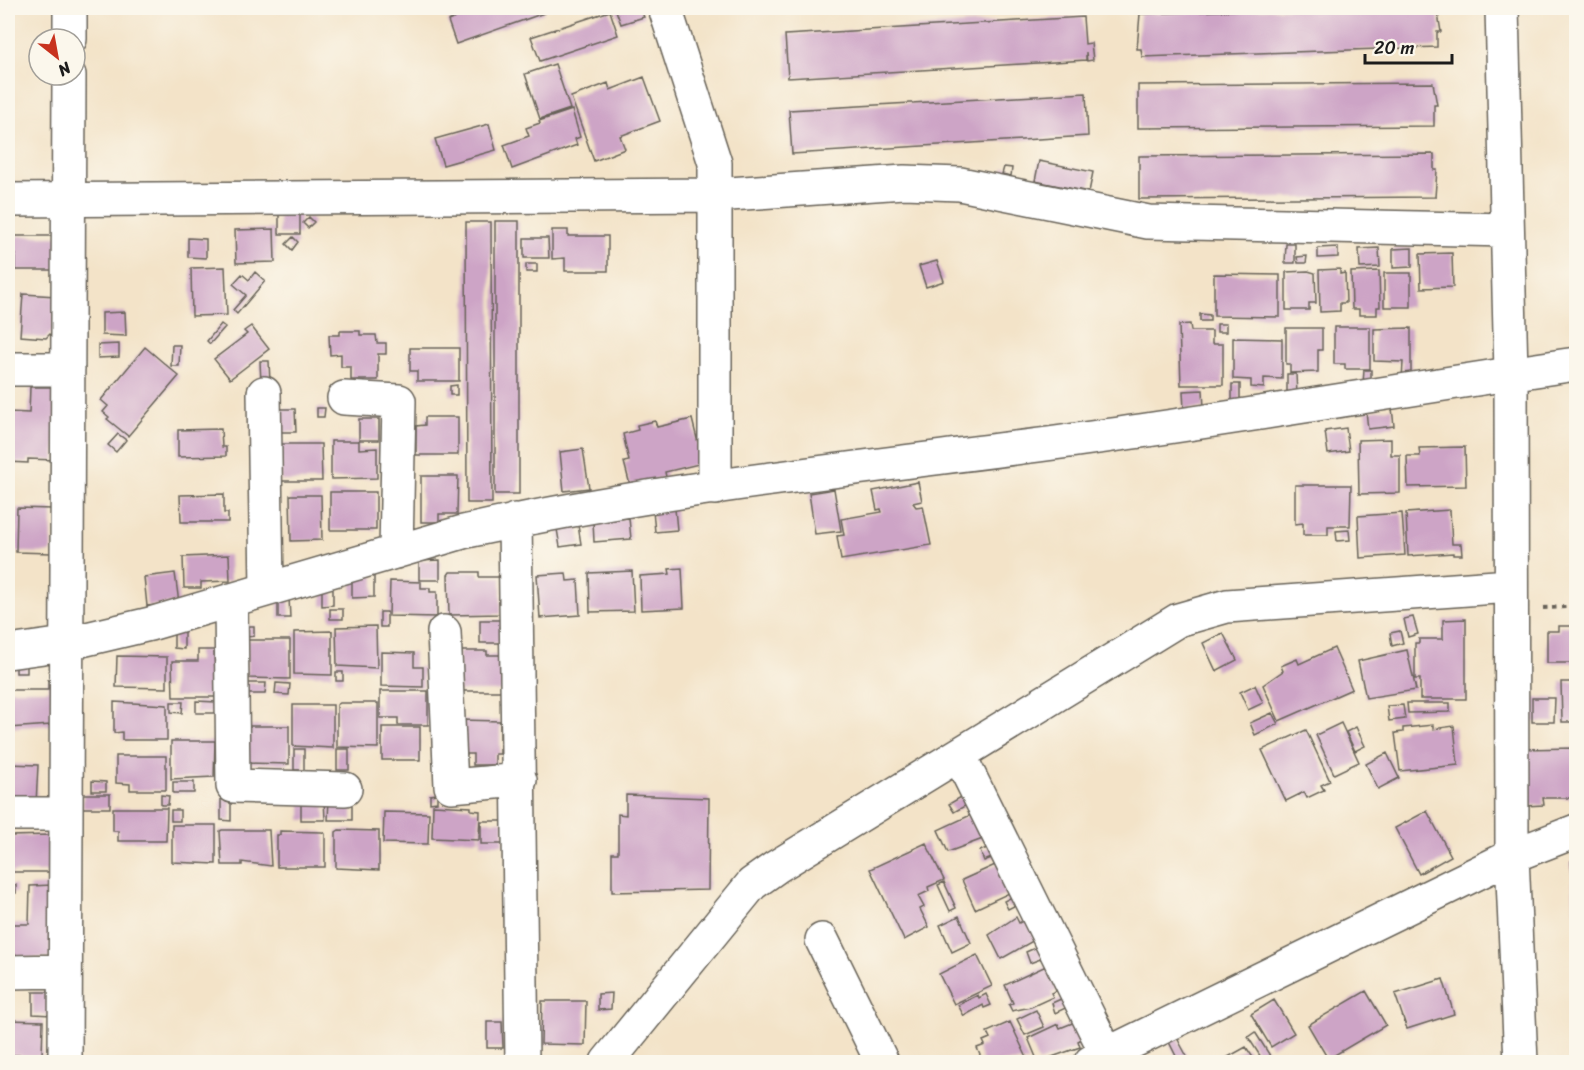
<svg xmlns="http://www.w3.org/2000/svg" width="1584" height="1070" viewBox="0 0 1584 1070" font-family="Sriracha,sans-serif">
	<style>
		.building { fill: #cda4c6 }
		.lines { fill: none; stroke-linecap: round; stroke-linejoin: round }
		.minor-casing { stroke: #676258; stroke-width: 36 }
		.path { stroke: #676258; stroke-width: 4; stroke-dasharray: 4.5 4.5; stroke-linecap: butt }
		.minor { stroke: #fff; stroke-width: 33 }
	</style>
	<rect width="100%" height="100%" fill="#fbf7ec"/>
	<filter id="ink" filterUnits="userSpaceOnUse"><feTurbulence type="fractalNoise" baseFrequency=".0167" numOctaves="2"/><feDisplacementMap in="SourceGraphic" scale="12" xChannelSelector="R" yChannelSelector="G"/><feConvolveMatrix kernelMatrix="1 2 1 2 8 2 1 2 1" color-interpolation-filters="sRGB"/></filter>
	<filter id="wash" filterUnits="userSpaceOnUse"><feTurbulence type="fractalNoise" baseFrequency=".008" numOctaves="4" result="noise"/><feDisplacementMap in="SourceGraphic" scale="24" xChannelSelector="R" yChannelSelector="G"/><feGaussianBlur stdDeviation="1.35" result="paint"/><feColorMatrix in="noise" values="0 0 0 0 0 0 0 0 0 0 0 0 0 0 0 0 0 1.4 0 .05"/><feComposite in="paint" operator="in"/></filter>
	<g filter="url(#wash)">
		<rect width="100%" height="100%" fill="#f3e3c8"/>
		<g id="blocks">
			<!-- building -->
			<path class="building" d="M469,8h73l2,5 -88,31 -8,-23 7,-3 -2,-5z
				M615,8h25l4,9 -23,7z
				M1297,8h140l4,24h-4v15l-295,10 -1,-8h-4l3,-35z
				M610,11l8,24 -78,26 -9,-24z
				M1083,17l2,27 6,-1 2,17 -6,1 -1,-9v8l-298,18 -3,-43z
				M555,64l15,45 -30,10 -15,-45z
				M644,77l16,44 -40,15 5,13 -31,12 -23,-64 37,-14 2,7z
				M1433,83l4,22h-3v21l-296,2v-43z
				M1086,93l2,43 -296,18 -3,-44z
				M572,110l8,27 -5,2 2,6 -65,24 -8,-24 25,-9 -3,-8 14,-5 -1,-2z
				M489,124l7,26 -53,15 -8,-26z
				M1434,154v16h3l-2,27 -296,2v-43z
				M1039,161l54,11 -4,20 -54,-11z
				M1004,167l8,1 -1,8 -9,-2z
				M279,213h21v21h-21z
				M309,217l5,5 -6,6 -5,-5z
				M495,221h24v273h-24z
				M466,222h25l1,281h-25z
				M274,229l1,33 -39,1 -1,-33z
				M552,230h16v6h40v35h-43v-13l-13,1z
				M15,236h45v34h-45z
				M293,237l5,5 -6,8 -6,-6z
				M188,238l18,1v19l-18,-1z
				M524,238h24l1,20h-25z
				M1286,244h9v19h-10z
				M1338,247v10l-20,1v-10z
				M1379,248l1,19 -20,1 -1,-19z
				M1412,248v19l-19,1v-19z
				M1452,253l1,34 -32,1 -1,-34z
				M1307,256l-1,7h-8l-1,-6z
				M937,261l7,20 -18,6 -7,-21z
				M526,264h11v8h-11z
				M225,267l2,48 -35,1 -1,-48z
				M1340,269v5l5,-1 1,30h-6v8l-20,1 -1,-42z
				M1308,271l7,2 1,30h-7v7h-23v-38z
				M1379,271l1,36h-3v8h-18v-6h-7l-1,-37z
				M255,272l10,9 -28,33 -4,-4 13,-15 -13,-11 9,-10 7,6z
				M1384,273h27v34h-27z
				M1214,274l66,1v42l-66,-1z
				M23,294l33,2 -3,35 -7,7 -26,-2z
				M125,312l1,24 -24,-1v-22z
				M1200,314l10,1v6h-10z
				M221,324l4,3 -15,17 -3,-3z
				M1190,324l1,7h21v13h11v41h-42l-2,-60z
				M1217,324h9v8h-9z
				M251,326l18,23 -39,30 -16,-20 33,-25 -3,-3z
				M1334,327h36v42h-25v-5h-11z
				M1286,328h36v22h-4v22l-28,1v-9h-4z
				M1411,328v51h-9l1,-17 -29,-1v-32z
				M340,331h20v4h16l1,8h9v11h-8v26h-27v-13h-10v-13l-11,1 -1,-20h11z
				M1233,338l49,1v40l-18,-1v10l-13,-1v-7l-18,-1z
				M119,344v13l-21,1v-13z
				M172,345h8l-1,21h-8z
				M145,347l34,29 -51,60 -21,-17 2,-2 -6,-5 5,-6 -7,-6z
				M410,348h49v33h-42v-10h-7z
				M260,361h9l1,22 -9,1z
				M1364,370h7v14h-8z
				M1287,374h9l1,21h-10z
				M1232,384h8v19h-8z
				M457,385v10h-7v-9z
				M30,387h27l-2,73 -27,-1v4l-20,-1v-50l21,1z
				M1203,390l1,18 -20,1 -1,-18z
				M317,408h8l-1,9h-7z
				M1392,408l2,18 -26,3 -2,-18z
				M273,409h22l1,23h-23z
				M425,417h33v38h-42v-29l9,-1z
				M359,419h20v21h-20z
				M692,419l11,44 -38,9 1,5 -36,8 -6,-23 5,-1 -6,-27 15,-4 -1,-5 18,-4 2,6z
				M1346,428l3,23 -21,3 -3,-23z
				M221,429l1,18h4v9l-48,1v-27z
				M118,434l8,6 -10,12 -8,-7z
				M1391,439v16h9v38l-41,1 -1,-54z
				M331,441h28v8l18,-1v30l-46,1z
				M281,444h40l1,37h-41z
				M1465,447l1,39 -58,1 -1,-31h13l-1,-8z
				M583,449l6,39 -25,3 -4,-39z
				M421,476h37l-1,38h-18v8h-18z
				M918,482l4,19 -9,2 3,4 7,-1 8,39 -90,15 -4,-24 7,-1 -3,-16 41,-7 -1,-3 -4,1 -4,-19z
				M1295,485h56l-1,41h-22v9h-25v-12l-8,1z
				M834,489l7,42 -26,3 -6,-41z
				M330,492h46v38h-46z
				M224,494v19h4v9h-47l-1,-27z
				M290,495h31l1,45 -31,1z
				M17,508l35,1 -1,44 -35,-1z
				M675,509l2,21 -22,2 -2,-21z
				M1450,510l2,34h9l1,11h-9v-2l-45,3 -2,-43z
				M1402,513l3,42 -45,3 -2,-42z
				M629,518l2,21 -37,3 -1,-21z
				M578,525l3,19 -21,3 -3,-18z
				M1349,530l1,10 -13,1 -1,-10z
				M229,555l1,26 -29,1v6h-17l-1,-31z
				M440,560v20h-21v-19z
				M682,568l2,40 -43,2 -1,-34 30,-2 -1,-5z
				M632,571l2,40 -44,1 -1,-39z
				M450,572h29v5h22v37l-52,1 -1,-40z
				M175,573l4,30 -32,3 -3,-29z
				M566,573l1,8 11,-1 2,35 -40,3 -3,-43z
				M352,576h22v21l-22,1z
				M390,581l31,1v6h9v4h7v25l-48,-1z
				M322,585h11v20l-11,1z
				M278,597h11l1,21h-12z
				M330,609h13v10h-13z
				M380,612h7v15h-7z
				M1413,617l5,17 -10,3 -4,-18z
				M1466,619v80h-46v-20h-5v-36h4v-4h24v-19z
				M480,620h23v23h-23z
				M247,626h7v10l-7,1z
				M376,626l1,42 -40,-2 -1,-39z
				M1559,626h17v37h-29v-32h12z
				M174,627h10v22l-10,-1z
				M332,631v44l-38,-1v-42z
				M1400,631l3,12 -11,3 -2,-13z
				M1223,633l14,27 -21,11 -13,-28z
				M247,640h43v39l-43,-1z
				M1334,648l18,41 -73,32 -16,-36 20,-14 -2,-5 16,-7 2,5z
				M198,650h16l2,47h-43l-1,-36h26z
				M1407,650l9,40 -50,8 -8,-37z
				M459,651h28v4h16v36h-44z
				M381,652l33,1v14h9v20l-42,-1z
				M117,656l50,1v31l-51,-1z
				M16,664h11v9h-11z
				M336,672h7v9h-7z
				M48,680h4l-1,45 -43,3v-38h40z
				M1561,682h15v40h-14z
				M246,683h20l-1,11h-20z
				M276,683l14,1 -1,11 -14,-1z
				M1255,685l8,18 -15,7 -8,-18z
				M380,691h48v34h-30v-7h-18z
				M1532,698h23l-1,24h-22z
				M196,701l20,1v11h-20z
				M114,702l53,3v35h-45v-8l-8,1z
				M171,702h12l-1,11 -11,-1z
				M340,703h38v45l-41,-1v-42z
				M1407,703h43v9l-42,1z
				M293,705h40v43l-40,-2z
				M1403,705l2,14 -16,2 -2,-15z
				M1272,713l6,11 -23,11 -5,-12z
				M460,720l40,1v33h-5v11h-22v-11h-13z
				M1341,723l18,39 -25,12 -18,-39z
				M1433,725v4l21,-3 4,39 -58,6 -5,-38 8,-1v-4z
				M246,726h43v38l-43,-1z
				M382,727h38v33h-38z
				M1356,727l9,19 -10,5 -9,-19z
				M1306,730l24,51 -9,4 3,5 -17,8 -3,-6 -18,9 -24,-51z
				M171,741h44l-1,36 -43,2z
				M1576,748v50h-33l1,7 -19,1 -2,-57z
				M294,749h10v21h-10z
				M337,749h12v21h-12z
				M1387,753l12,25 -21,11 -12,-25z
				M116,756h50v34h-36v-6l-14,-1z
				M8,764l30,1 -2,39 -28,-1z
				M92,781l14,1v9h-14z
				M173,782h21v11h-21z
				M968,793l4,9 -18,10 -5,-8z
				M83,794h27v14h-27z
				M437,794v8l-7,1v-8z
				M161,795l8,1 -1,9h-7z
				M626,795l83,3 -1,92 -96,2v-39h6v-39l8,1z
				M221,799h10v22l-10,-1z
				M301,799h23l1,21h-24z
				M329,799h23v21h-24z
				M433,805l38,2v3l9,1 -1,29 -47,-2z
				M113,808h54l-1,33h-48v-10h-5z
				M171,810h9v11h-9z
				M1427,811l24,45 -32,18 -24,-46z
				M384,812l45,1 -1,31 -45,-1z
				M977,812l11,25 -40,15 -10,-22z
				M481,821h23l-1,23h-22z
				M172,825h44v39l-44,-2z
				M222,830h47l2,36 -29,-4v3h-20l-2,-34z
				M339,830l40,1v39l-43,-2v-36z
				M280,831l42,1 3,2v33h-48v-32h3z
				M52,835l1,37h-41v4h-4v-40z
				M1000,842l4,11 -20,8 -4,-10z
				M926,843l18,37 -16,7 1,4 -11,5 6,11 -4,2 9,18 -25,13 -34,-71z
				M1004,861l14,28 -43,20 -13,-29z
				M1571,861h5v49h-2z
				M944,882l12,26 -6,3 -12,-26z
				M8,885h8v8h-8z
				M52,885l-2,73 -42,-1v-33h21l1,-38z
				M1022,892l4,8 -18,9 -4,-8z
				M959,916l12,27 -19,9 -12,-27z
				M1016,917l3,6 9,-5 10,20 -37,21 -12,-24z
				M1046,943l5,12 -21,8 -4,-11z
				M977,955l15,31 -38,18 -15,-30z
				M1046,966l12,24 -7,3 2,4 -22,10 -19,4 -3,-6 4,-2 -8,-18z
				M1443,979l11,35 -47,15 -12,-35z
				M1366,991l20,34 -58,34 -20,-34z
				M33,992h20l-1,23 -19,-1z
				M612,993l-1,16 -13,1v-16z
				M986,994l5,11 -7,3 -1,-3 -19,11 -6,-11 20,-10 1,3z
				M1070,995l4,9 -19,9 -3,-10z
				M1274,1000l20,33 -23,14 -20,-33z
				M542,1001h44l-1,44 -44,-1z
				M1036,1010l8,17 -19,8 -8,-16z
				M8,1020l35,1 -1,35 -34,-1z
				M487,1022h15l1,26h-16z
				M1010,1022l19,40h-46l-6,-14 8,-3 -2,-4 7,-3 -3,-6z
				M1075,1022l7,17 -4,2 2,6 -42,15 -10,-24 30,-14 2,4z
				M1255,1032l19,30h-10l-16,-25z
				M1177,1038l13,24h-11l-10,-20z
				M1246,1047l10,15h-37z"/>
		</g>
	</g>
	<g filter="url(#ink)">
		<use href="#blocks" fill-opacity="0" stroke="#676258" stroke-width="1.5"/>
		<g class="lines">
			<defs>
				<path id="minor" d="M665,8l50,155v325
					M1502,8l9,365 1,483 9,206
					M70,39v-31
					M8,200l707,-5 189,-13 56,2 188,38 359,8
					M8,369h60
					M264,393l3,196
					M344,398l55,3 -3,151
					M515,520l7,542
					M231,600l2,186 112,3
					M444,632l7,154 69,-6
					M8,652l57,-8 85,-20 313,-92c197,-44 399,-64 599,-90 172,-23 343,-53 514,-78
					M959,755l148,299
					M8,814h57
					M822,940l60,122
					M8,972l57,-1
					M65,1062l4,-987
					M607,1062l145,-178 24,-17 402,-247 49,-14 283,-20
					M1091,1062l421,-206 64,-25"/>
			</defs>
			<!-- minor casing -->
			<use href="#minor" class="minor-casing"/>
			<!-- path -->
			<path class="path" d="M1543,608l25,-1 8,-4"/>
			<!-- minor -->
			<use href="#minor" class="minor"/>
		</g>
	</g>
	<!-- margin -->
	<rect width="1584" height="1070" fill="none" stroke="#fbf7ec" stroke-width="30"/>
	<!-- north arrow -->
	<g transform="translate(57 57) rotate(149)"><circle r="28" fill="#fbf7ec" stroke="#a29f99" stroke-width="1.5"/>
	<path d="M0-4.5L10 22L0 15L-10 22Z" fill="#c8321e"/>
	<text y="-9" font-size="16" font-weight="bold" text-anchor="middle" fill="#1c1c1c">N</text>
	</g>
	<!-- scale -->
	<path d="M1365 54v9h87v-9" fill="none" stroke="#1c1c1c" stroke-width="3"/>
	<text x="1374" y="54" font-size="18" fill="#1c1c1c" stroke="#fbf7ec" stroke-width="4.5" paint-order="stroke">20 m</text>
</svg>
